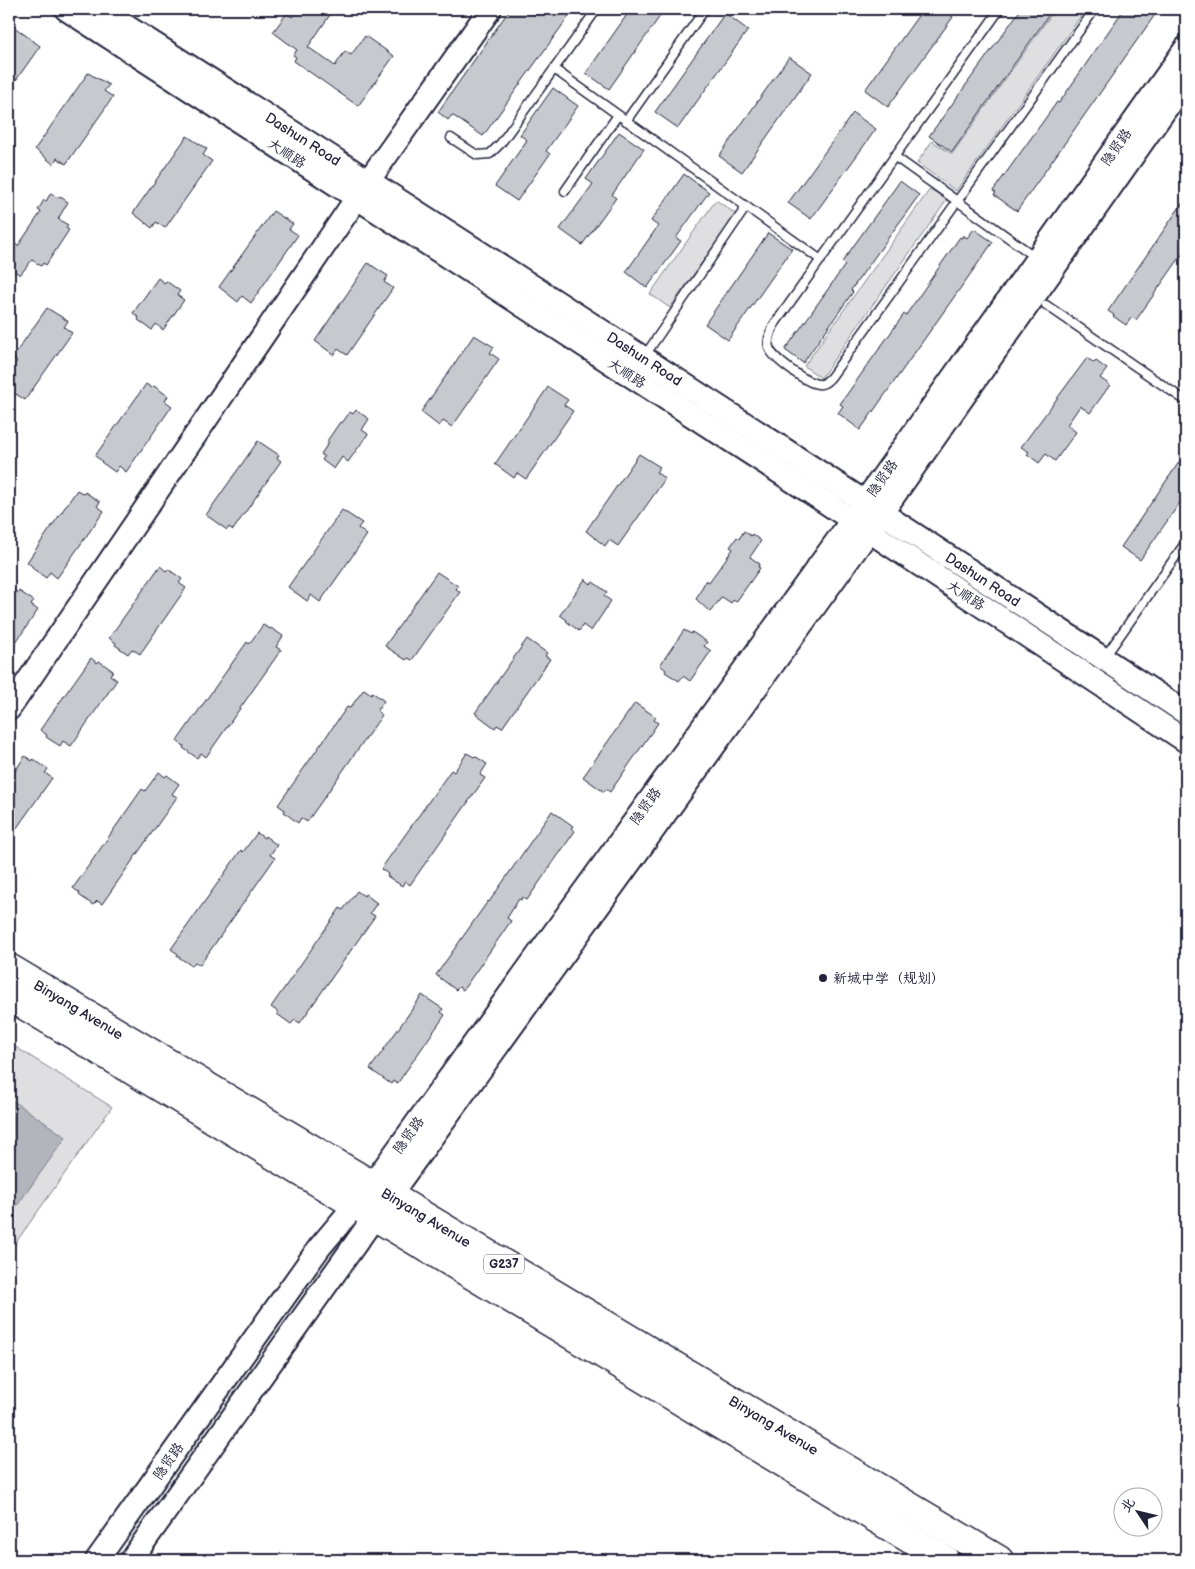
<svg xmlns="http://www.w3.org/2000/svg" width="1195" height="1569" viewBox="0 0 1195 1569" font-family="'Balsamiq Sans','LXGW WenKai TC',sans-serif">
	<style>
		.green { fill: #dfdfe2; stroke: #80808e }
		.water { fill: #b4b4bc; stroke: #7a7a88 }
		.building { fill: #c8c8cf; stroke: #22223b }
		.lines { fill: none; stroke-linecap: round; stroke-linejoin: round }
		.lane-casing { stroke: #22223b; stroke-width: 11 }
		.secondary-casing { stroke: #22223b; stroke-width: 26 }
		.highway-casing { stroke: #22223b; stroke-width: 31 }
		.lane { stroke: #fff; stroke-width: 8 }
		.secondary { stroke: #fff; stroke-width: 22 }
		.highway { stroke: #fff; stroke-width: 28 }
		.poi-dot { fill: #22223b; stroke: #fff; stroke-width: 2 }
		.labels { text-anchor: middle; stroke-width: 4; stroke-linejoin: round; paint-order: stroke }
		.shield { fill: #fff; stroke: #646476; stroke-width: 1 }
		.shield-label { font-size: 12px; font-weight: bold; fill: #22223b }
		.street-label { font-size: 14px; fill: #22223b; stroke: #fff }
		.poi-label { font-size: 14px; fill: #22223b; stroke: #fff; text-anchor: start }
	</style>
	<rect width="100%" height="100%" fill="#fff"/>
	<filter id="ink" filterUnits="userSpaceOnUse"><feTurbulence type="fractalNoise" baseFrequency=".02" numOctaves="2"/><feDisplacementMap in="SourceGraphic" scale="10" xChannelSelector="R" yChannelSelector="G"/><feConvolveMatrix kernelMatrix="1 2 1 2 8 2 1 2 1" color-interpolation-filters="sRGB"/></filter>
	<g filter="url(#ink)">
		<!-- green -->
		<path class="green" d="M1055,9h31l-130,182 -39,-28 15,-22 20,13z
			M930,189l17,11 -126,178 -17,-12z
			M716,200l20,14 -66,94 -20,-14z
			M9,1043l103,64 -103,145z"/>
		<!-- water -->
		<path class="water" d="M9,1098l57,39 -57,80z"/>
		<!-- building -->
		<path class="building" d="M298,9h36l-26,38 27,19 10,-15 6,4 14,-19 29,20 -36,50 -64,-45 2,-4 -3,-2 4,-5 -24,-18 14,-19 5,4z
			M510,9h64l-91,127 -31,-21 -4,5 -10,-8z
			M631,9h34l-56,80 -23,-16z
			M923,9h19l11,8 -65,90 -23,-17z
			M1021,9h32l-101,143 -23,-16z
			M1124,9h35l-142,202 -23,-16 2,-2 -3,-2 64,-89 2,1z
			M725,13l23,17 -70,98 -23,-16z
			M9,23l31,23 -31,44z
			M789,57l23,16 -70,99 -23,-16z
			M88,73l21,12 -5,6 9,6 -47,67 -9,-6 -4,6 -18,-15z
			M553,88l25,18 -32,45 4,3 -33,47 -22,-15 32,-46 -7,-5z
			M853,113l23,16 -65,90 -23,-16z
			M619,132l25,17 -32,46 4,3 -34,47 -22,-16 33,-45 -7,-5z
			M187,136l20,13 -4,6 9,6 -47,67 -9,-6 -4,6 -19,-15z
			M684,174l25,18 -33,46 5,3 -34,47 -21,-16 32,-46 -7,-5z
			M900,181l19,14 -68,95 2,2 -50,71 -18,-13 60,-85 -3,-3z
			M51,193l7,5 1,-2 9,6 -10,17 10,6 -2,3 3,2 -23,35 -3,-2 -2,3 -9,-6 -12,15 -11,-8v-13l6,-10 3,2 23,-34 -3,-2 6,-10 2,1z
			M1186,198v51l-50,71 -4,-3 -6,8 -13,-9 1,-1 -6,-4z
			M273,211l20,13 -4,5 9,6 -47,68 -9,-7 -4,6 -19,-15z
			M974,229l19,13 -133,188 -22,-17 5,-7 -3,-2 64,-90 2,1 54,-78 2,1 1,-3 4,3z
			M768,233l24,16 -64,91 -23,-16z
			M368,263l20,13 -4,6 9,6 -46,67 -9,-6 -4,6 -19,-14z
			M158,278l6,5 2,-2 14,10 -3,4 7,5 -21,30 -7,-6 -4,6 -14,-10 1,-2 -6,-5z
			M47,308l21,13 -4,6 8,6 -47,67 -9,-6 -7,11v-33l8,-11 -5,-3z
			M474,335l20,12 -4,6 9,6 -47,68 -9,-6 -4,5 -18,-14z
			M1087,358l7,5 2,-2 11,8 -7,9 10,7 -20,28 -10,-7 -13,19 9,7 -21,29 -9,-7 -7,9 -12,-9 2,-2 -8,-5z
			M146,384l6,4 2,-2 14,10 -3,5 7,5 -46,66 -7,-6 -4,6 -14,-10 1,-1 -7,-5z
			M548,387l20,13 -4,5 9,6 -47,68 -9,-6 -3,5 -19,-14z
			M356,410l13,9 -7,11 6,4 -20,28 -6,-5 -8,12 -12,-9 2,-3 -3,-3 8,-12 -2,-1 13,-19 2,1 8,-11 3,2z
			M258,441l21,14 -2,3 4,3 -48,69 -4,-3 -2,3 -21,-15z
			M1186,452v42l-46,66 -19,-13z
			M639,454l21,13 -4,5 9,7 -47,67 -9,-6 -4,6 -19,-15z
			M77,490l7,4 1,-2 15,10 -3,4 7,5 -47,67 -7,-6 -4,6 -14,-10 1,-1 -6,-5z
			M342,510l20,13 -4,5 9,7 -47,67 -9,-7 -4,6 -19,-14z
			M744,531l7,5 1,-2 9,7 -11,16 10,7 -2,3 2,1 -24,34 -3,-2 -2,3 -9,-6 -12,15 -14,-13 10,-19 3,2 24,-33 -3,-2 7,-10 2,2z
			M160,566l6,5 2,-2 14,10 -3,4 7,5 -46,66 -8,-5 -4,5 -13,-9 1,-2 -7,-5z
			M437,572l21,14 -2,3 4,3 -48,68 -4,-2 -2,2 -21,-14z
			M585,579l6,5 2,-2 14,10 -3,4 7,5 -20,30 -8,-6 -4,6 -13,-10 1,-1 -7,-5z
			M9,586l9,7 1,-2 15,10 -3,4 7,5 -29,42z
			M263,625l7,4 1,-1 12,8 -7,11 5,3 -75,107 -5,-4 -4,5 -14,-10 1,-2 -7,-5 70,-99 2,2z
			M684,630l7,4 1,-2 15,10 -3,4 7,5 -21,30 -7,-5 -4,5 -14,-9 1,-2 -6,-5z
			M527,639l20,14 -2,3 5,3 -48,69 -5,-3 -2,3 -20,-15z
			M91,658l6,5 2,-2 14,10 -3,4 7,5 -46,66 -8,-5 -3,5 -14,-9 1,-2 -7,-5z
			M364,689l7,5 1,-2 12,9 -7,10 5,4 -75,107 -6,-4 -3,5 -14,-11 1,-2 -7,-5 69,-98 3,1z
			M635,703l21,14 -2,3 4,3 -48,69 -4,-3 -2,3 -21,-15z
			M467,753l7,4 1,-1 12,8 -7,11 5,3 -75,107 -5,-4 -3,5 -15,-10 1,-2 -7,-5 70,-99 3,2z
			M25,756l7,5 1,-2 15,10 -3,4 7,5 -43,61v-59z
			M159,772l6,5 2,-2 12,9 -7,10 5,3 -75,107 -5,-3 -4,4 -14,-10 1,-2 -7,-5 69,-99 3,2z
			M552,811l21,15 -2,2 4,3 -48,69 -5,-3 -1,3 -2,-1 -12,19 4,3 -48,69 -4,-3 -3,3 -20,-15 52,-74 1,1z
			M257,833l7,5 1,-2 12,9 -7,10 5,3 -75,107 -5,-3 -3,4 -15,-10 1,-2 -7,-5 70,-99 2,2z
			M357,891l7,5 1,-2 12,9 -7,10 5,3 -75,107 -5,-3 -4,4 -14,-10 1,-2 -7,-5 69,-99 3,2z
			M422,995l21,14 -2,3 4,3 -48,69 -4,-3 -2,3 -21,-15z"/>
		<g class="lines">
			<defs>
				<path id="lane" d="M1000,9l-226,316c-3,7 -7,15 -5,22 2,11 38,36 49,37 6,1 9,-3 13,-7l264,-368
					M554,69l267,191
					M626,121l79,-112
					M451,138l26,17 13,-1 11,-11 96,-134
					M894,156l140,100
					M565,191l53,-76
					M1046,305l140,96
					M648,351l98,-144
					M1109,651l77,-109"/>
				<g id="secondary">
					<path d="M66,9l741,481 379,251"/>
					<path id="s1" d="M99,9c364,231 727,466 1087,704"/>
					<path d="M9,709l360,-529 121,-171"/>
					<path d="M97,1560l222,-312 53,-63 480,-665 334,-472"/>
					<path d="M131,1560l259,-365 479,-664 317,-451"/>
				</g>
				<g id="highway">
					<path id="s2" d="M9,968l990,592"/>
					<path d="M9,996l936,564"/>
				</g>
			</defs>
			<!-- lane casing -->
			<use href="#lane" class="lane-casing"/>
			<!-- secondary casing -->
			<use href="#secondary" class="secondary-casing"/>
			<!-- highway casing -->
			<use href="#highway" class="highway-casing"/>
			<!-- lane -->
			<use href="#lane" class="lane"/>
			<!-- secondary -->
			<use href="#secondary" class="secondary"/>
			<!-- highway -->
			<use href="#highway" class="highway"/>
		</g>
	</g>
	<!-- markers -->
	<circle class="poi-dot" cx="823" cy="978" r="5"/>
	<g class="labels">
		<!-- shield labels -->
		<rect class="shield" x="484" y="1254.5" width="40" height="19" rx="4"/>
		<g class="shield-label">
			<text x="504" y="1268">G237</text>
		</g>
		<!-- street labels -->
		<g class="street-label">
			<text dy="5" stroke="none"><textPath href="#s1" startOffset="242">Dashun Road</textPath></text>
			<text transform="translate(1116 147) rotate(-55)" y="5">隐贤路</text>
			<text transform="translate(287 153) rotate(33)" y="5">大顺路</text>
			<text dy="5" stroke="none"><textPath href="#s1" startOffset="648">Dashun Road</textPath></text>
			<text transform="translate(627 373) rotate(33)" y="5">大顺路</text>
			<text transform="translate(882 478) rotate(-55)" y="5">隐贤路</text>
			<text dy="5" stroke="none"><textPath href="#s1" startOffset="1052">Dashun Road</textPath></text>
			<text transform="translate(966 595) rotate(33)" y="5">大顺路</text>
			<text transform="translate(645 806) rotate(-54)" y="5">隐贤路</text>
			<text dy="5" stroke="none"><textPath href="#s2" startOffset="81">Binyang Avenue</textPath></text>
			<text transform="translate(408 1135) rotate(-54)" y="5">隐贤路</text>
			<text dy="5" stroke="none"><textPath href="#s2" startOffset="486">Binyang Avenue</textPath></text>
			<text dy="5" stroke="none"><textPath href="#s2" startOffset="891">Binyang Avenue</textPath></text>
			<text transform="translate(168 1461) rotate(-55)" y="5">隐贤路</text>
		</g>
		<!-- poi labels -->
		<g class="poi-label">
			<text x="833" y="983">新城中学（规划）</text>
		</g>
	</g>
	<!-- margin -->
	<rect width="1195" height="1569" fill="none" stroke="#fff" stroke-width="30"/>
	<rect x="15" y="15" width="1165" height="1539" fill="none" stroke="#22223b" stroke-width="2" filter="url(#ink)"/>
	<!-- north arrow -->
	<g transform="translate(1138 1512) rotate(305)"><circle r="24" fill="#ffffff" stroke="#a7a7b1"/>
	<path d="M0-4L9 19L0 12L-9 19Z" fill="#22223b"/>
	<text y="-8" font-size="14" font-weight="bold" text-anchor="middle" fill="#22223b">北</text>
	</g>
</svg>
